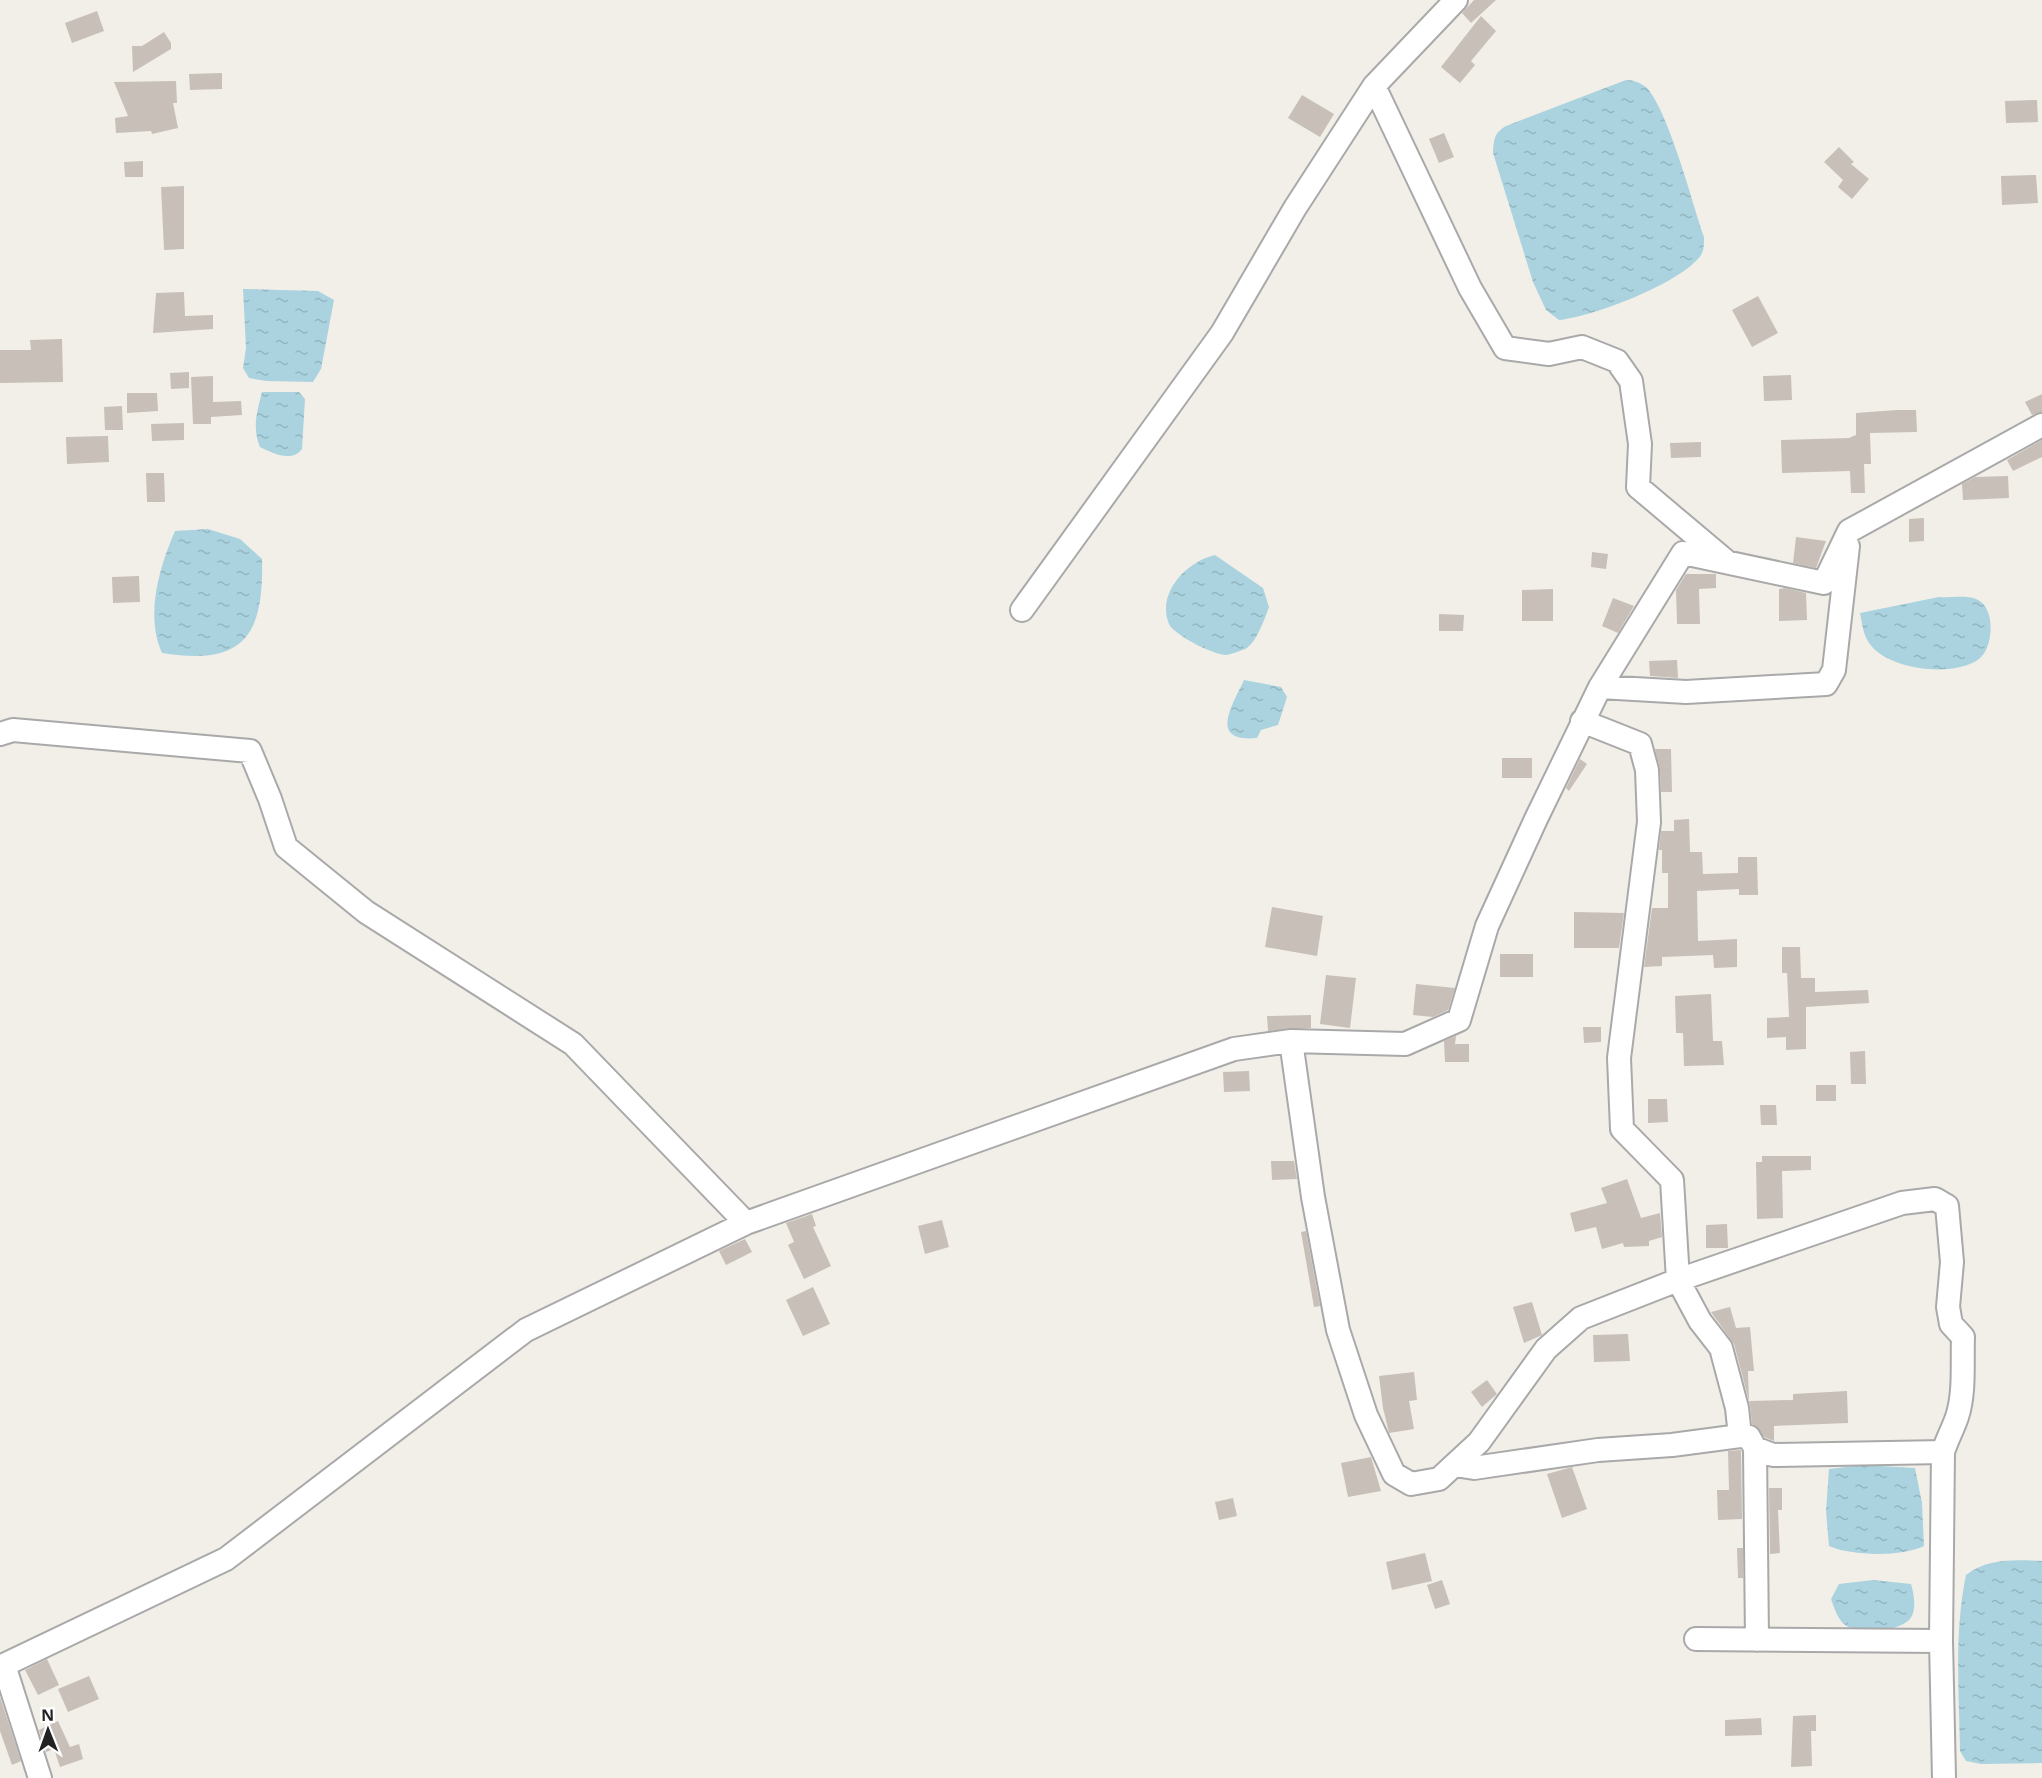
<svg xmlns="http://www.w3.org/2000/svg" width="2042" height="1778" viewBox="0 0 2042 1778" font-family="'Noto Sans',sans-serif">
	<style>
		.water { fill: url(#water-ripples) }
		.building { fill: #c7bfb8 }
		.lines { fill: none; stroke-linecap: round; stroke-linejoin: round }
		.minor-casing { stroke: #a9a9a9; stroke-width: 26 }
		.minor { stroke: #fff; stroke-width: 22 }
	</style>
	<defs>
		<pattern id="water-ripples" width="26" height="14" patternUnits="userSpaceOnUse" patternTransform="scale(1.5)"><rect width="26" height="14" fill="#aad3df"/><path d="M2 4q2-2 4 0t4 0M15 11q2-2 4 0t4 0" fill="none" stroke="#92b5bf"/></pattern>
	</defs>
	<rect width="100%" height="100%" fill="#f2efe9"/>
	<!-- water -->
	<path class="water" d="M1626,80c8,0 15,3 21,8 22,25 45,114 57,149 0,6 0,14 -3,18 -19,28 -109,62 -142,65l-13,-10 -13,-28 -40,-129c1,-14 1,-20 13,-27z
		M243,289l75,2 16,9 -13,69 -8,13 -47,-1 -17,-3 -6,-10 3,-20z
		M262,392h37l6,7 -3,50c-10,14 -30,4 -42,-2 -8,-19 -3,-35 2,-55z
		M208,529l32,10 22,20c2,78 -19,107 -100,94 -17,-38 -3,-85 13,-122z
		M1215,555l48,33 6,19c-5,13 -11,32 -22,41 -4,2 -17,7 -22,7 -13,-1 -51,-20 -56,-31 -13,-32 19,-63 46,-69z
		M1939,597c11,1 27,-2 37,2 20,7 18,49 3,60 -25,19 -92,11 -110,-16 -6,-9 -7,-20 -9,-30z
		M1244,680l37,7 6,10 -9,28 -17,5 -4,8c-50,5 -24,-34 -13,-58z
		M1863,1465l52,3 7,35 2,43c-22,11 -73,10 -95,0l-3,-35 3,-42z
		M2042,1561v202l-61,1 -15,-3 -6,-10c-1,-58 -6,-119 6,-176 22,-17 49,-15 76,-14z
		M1873,1580l38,4c3,10 6,26 -1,35 -12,13 -53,17 -66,5 -7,-6 -10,-17 -13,-25l8,-15z"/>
	<!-- building -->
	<path class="building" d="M1474,0h22l-25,23 -9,-10z
		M97,11l7,20 -32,12 -7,-20z
		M1481,16l15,15 -25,30 4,4 -15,18 -19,-16z
		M164,32l7,11v6l-38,23 -1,-26h10z
		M222,73v16l-32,1 -1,-16z
		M176,81l1,22h-4l5,25 -26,6 -1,-3 -35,2 -1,-15 13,-2 -14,-34z
		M1302,95l32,19 -14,23 -32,-19z
		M2037,100l1,22 -32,1 -1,-22z
		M1444,133l10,24 -15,6 -10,-24z
		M1839,147l15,15 -3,2 18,15 -17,20 -14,-12 5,-7 -19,-18z
		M143,161v16h-18l-1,-15z
		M2036,175l2,28 -36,2 -1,-29z
		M184,186v63l-20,1 -3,-63z
		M184,292l1,24 28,-1v14l-60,4 3,-40z
		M1758,296l20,37 -26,14 -20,-37z
		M62,339l1,43 -63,1v-33h31l-1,-10z
		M189,372v16l-18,1 -1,-16z
		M1791,375l1,25 -28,1 -1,-25z
		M213,376v26l28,-1 1,14 -31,2v7h-18l-2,-47z
		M127,393h30l1,18 -31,2z
		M2042,394v18l-10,3 -7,-13z
		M122,406l1,24h-18l-1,-23z
		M1897,410h19l1,22 -47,1 1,31h-7l1,29h-14l-1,-22 -68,2 -1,-33 68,-2 7,-3v-22z
		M184,423v17l-32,1 -1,-17z
		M108,436l1,26 -42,2 -1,-27z
		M2042,440v17l-29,14 -6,-11z
		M1701,442v15l-30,1 -1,-15z
		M146,473h18l1,29h-18z
		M2008,476l1,22 -46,2 -1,-16 13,-7z
		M1924,518v23l-15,1v-23z
		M1796,537l30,4 -10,27 -23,-5z
		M1592,552l16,2 -2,15 -15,-2z
		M1686,574h30v14l-17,1 1,35h-23l-1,-34z
		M139,576l1,26 -27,1 -1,-26z
		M1785,588l21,5 1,27 -28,1v-32z
		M1553,589v32h-31v-31z
		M1613,598l21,8 -16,27 -16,-7z
		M1439,614l25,1 -1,16h-24z
		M1677,660l1,18 -28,-2 -1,-15z
		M1655,749h16l1,43h-11l-1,-23z
		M1502,758h30v20h-30z
		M1580,759l7,5 -18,27 -3,-3z
		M1689,819l1,33h12l1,22 35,-1v-16h19l1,38h-19v-6l-42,2 1,50 39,-2v28l-23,1 -1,-13 -51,2v9l-18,1 8,-59h16v-35h-6v-23h-3l2,-19h13v-11z
		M1272,907l51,9 -6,40 -52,-9z
		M1574,912l50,1 -5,35h-45z
		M1782,947h18l1,31h14v14l53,-2 1,13 -63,4v42l-20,1v-13l-19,1v-20l22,-1 -2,-44h-5z
		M1500,954h33v23h-33z
		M1326,975l30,3 -6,50 -30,-4z
		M1416,984l39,4 -7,22 -15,7 -20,-2z
		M1711,994l2,47h9l2,24 -40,1 -1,-33h-7l-1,-37z
		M1311,1015v13l-43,3 -1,-15z
		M1583,1027h18v15l-17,1z
		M1456,1036l-1,8h14v18h-24l-1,-21z
		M1865,1051l1,33h-15l-1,-32z
		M1249,1071l1,20 -26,1 -1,-20z
		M1816,1085h20v16h-20z
		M1648,1099h19l1,23 -20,1z
		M1760,1105h16l1,20h-16z
		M1762,1156h49v14l-29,1 1,47 -26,1 -1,-57h6z
		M1271,1161h23l3,18 -25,1z
		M1627,1179l14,39 19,-5 2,24 -13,4v5l-25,1 -1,-4 -21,6 -6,-22 -21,5 -5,-19 37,-10 -6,-15z
		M812,1214l4,12 -3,1 18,39 -27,13 -16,-34 6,-3 -8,-19z
		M942,1220l7,27 -24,7 -7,-28z
		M1727,1224l1,24h-22v-23z
		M1306,1231l14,75 -6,1 -13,-75z
		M745,1239l7,13 -26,13 -7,-14z
		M813,1287l17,37 -27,12 -17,-36z
		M1532,1302l10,33 -18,8 -11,-36z
		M1730,1307l6,21 14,-1 4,44h-6l1,30 44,-1v-6l54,-3 1,32 -74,3v15l-10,-4 -12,-13 -2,-19 -16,-61 -23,-32z
		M1628,1334l2,27 -36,1 -1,-27z
		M1414,1372l3,28 -8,1 5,28 -25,4 -6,-25 -4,-32z
		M1487,1380l10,14 -15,13 -11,-15z
		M1741,1450l1,69 -24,1 -1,-30h12l-1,-39z
		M1371,1457l10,34 -33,6 -7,-34z
		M1572,1467l15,42 -25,9 -15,-44z
		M1769,1488h13v22h-4l2,43 -10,1z
		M1233,1498l4,18 -18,4 -4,-18z
		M1737,1548h6v30h-5z
		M1425,1553l7,28 -40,9 -6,-28z
		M1442,1580l8,24 -15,5 -8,-24z
		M47,1659l12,26 -21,10 -13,-25z
		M89,1676l10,23 -31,13 -10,-23z
		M0,1697l21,64 -9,4 -12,-34z
		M1816,1715v16h-5l1,35 -21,1 2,-51z
		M1761,1718l1,17 -37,1v-16z
		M58,1721l12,26 9,-3 4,15 -23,8 -6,-18 -8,3 -7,-22z"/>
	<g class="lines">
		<defs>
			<path id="minor" d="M1374,86l96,202 35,60 44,6 33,-7 35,14 14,20 9,63 -2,43 89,75
				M1022,610l200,-277 73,-125 79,-122 82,-86
				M1600,687l86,5 140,-8 8,-14 14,-124
				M1582,721l58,23 7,26 2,52 -30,236 3,71 50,51 6,100
				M0,734l13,-4 237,21 20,48 16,48 80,65 207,132 173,179
				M1291,1041l22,156 25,133 28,85 28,59 17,10 28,-5 40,-37 67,-93 35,-31 97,-38 224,-77 33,-4 12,7 5,56 -4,45 3,17 12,13c-1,26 2,56 -6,80 -4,12 -10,22 -14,35l-2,189 3,137
				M1678,1280l22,41 21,27 16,60 3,28
				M1755,1448l2,192
				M1455,1465l19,3 124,-18 74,-5 68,-9 9,1 6,11 18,7 170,-3
				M1696,1639l245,2
				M40,1778l-36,-113 222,-106 300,-229 220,-107 488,-174 57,-8 114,3 54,-24 28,-94 49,-107 64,-132 83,-134 141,30 25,-52 193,-106"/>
		</defs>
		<!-- minor casing -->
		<use href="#minor" class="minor-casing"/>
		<!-- minor -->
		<use href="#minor" class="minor"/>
	</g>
	<!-- north arrow -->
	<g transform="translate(48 1730) rotate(359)" stroke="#ffffff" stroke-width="4.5" paint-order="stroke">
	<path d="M0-4.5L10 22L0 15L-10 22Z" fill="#222222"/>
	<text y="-9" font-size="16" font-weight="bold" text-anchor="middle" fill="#222222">N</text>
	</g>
</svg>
